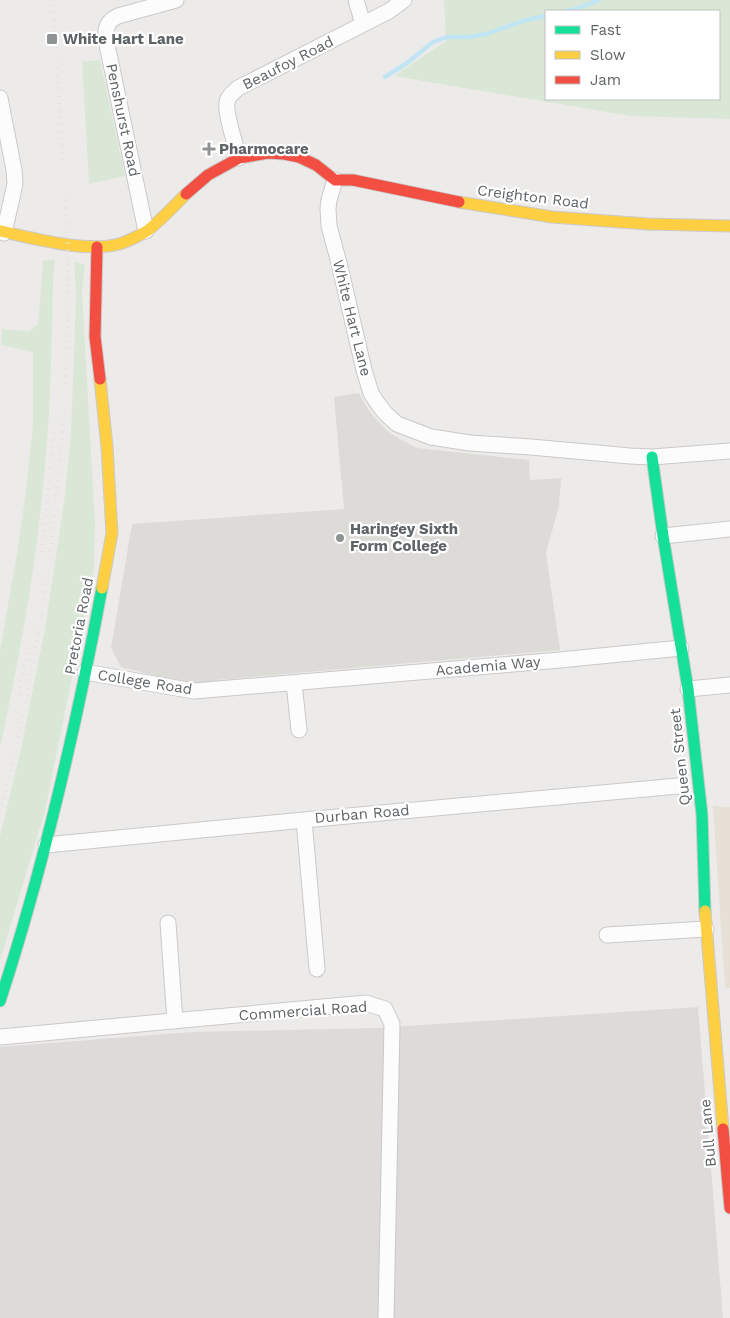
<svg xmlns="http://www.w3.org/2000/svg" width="730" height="1318" viewBox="0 0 730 1318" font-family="'Work Sans',sans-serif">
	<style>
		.commercial { fill: #e6e0d7 }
		.industrial { fill: #dddad9 }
		.education { fill: #dddbd7 }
		.green { fill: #dae7d6; fill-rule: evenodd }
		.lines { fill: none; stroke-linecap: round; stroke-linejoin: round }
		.stream { stroke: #c2e5f3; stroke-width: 4.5 }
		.street-casing { stroke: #cac9c9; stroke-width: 17 }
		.fast-casing { stroke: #c9c9c9; stroke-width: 13 }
		.slow-casing { stroke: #c9c9c9; stroke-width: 13 }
		.jam-casing { stroke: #c9c9c9; stroke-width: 13 }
		.street { stroke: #fcfcfc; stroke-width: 15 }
		.fast { stroke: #16e098; stroke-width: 11 }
		.slow { stroke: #ffcf43; stroke-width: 11 }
		.jam { stroke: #f24e42; stroke-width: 11 }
		.rail { stroke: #e3e2e3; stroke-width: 4; stroke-dasharray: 1 6; stroke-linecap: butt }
		.poi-dot { fill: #909394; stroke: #fff; stroke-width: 2 }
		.labels { text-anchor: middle; stroke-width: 4.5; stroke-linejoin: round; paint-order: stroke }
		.poi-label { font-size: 15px; font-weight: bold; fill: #5e6366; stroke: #fff; text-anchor: start }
		.street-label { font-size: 15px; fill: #5e6366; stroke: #fff }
	</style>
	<rect width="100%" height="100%" fill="#edebe9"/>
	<!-- commercial -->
	<path class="commercial" d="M713,806l17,1v181h-5z"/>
	<!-- industrial -->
	<path class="industrial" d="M698,1007l25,311h-723v-271l192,-15 185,-4z"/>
	<!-- education -->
	<path class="education" d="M359,393l10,18 14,16 8,7 26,14 112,12 1,20 31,-2 -2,28 -13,47 14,97 -343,30v3l-23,3 -73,-19 -10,-19 21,-124 212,-15 -10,-112z"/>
	<!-- green -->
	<path class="green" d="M444,0h286v119l-100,-3 -236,-40 52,-35zM546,11h173v88h-173z
		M100,60l25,116 -36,8 -7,-122z
		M55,259c-3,24 -2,48 -3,72 -1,36 -2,73 -5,110 -7,103 -25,206 -47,307v-98l18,-102 7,-50 8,-72v-74l-32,-7 1,-16 27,2 9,-7 5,-63z
		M74,262l11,2 -3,28 13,232 -1,44 -49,243 -45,150v-125l20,-83 25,-124 20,-134 6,-64 3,-76 2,-60z"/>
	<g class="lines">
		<!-- stream -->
		<path class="stream" d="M565,11l11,-2 23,-9
			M385,77l22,-14 26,-21 14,-5h22l17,-3 40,-14 20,-4"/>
		<defs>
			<path id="street" d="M356,0l7,24
				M0,98l14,72 1,14 -11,49
				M239,158c-3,-12 -14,-44 -12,-55 0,-6 7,-11 11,-15l151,-77 15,-11
				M335,180l-6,20 -1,9 1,17 10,37 25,107 7,23 7,11 8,10 11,10 34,13 39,6 61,4 99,9 22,1 78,-6
				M146,231l-40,-191c-1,-12 1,-19 12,-24l58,-16
				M663,536l67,-7
				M85,672l109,19 366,-31 121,-12
				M294,683l5,47
				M688,689l42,-4
				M304,820l13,149
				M46,845l258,-25 374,-34
				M168,923l7,98
				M607,935l99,-6
				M0,1037l366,-34 19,6 7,15 -6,294"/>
			<path id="fast" d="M652,457l11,79 25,153 14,126 3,96
				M0,1001c44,-135 76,-273 102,-413"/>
			<path id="slow" d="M459,202l93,15 96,7 82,2
				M0,231c33,7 86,22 119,13 7,-2 21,-9 28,-13 14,-11 27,-25 39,-37
				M100,379l7,68 5,86 -10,55
				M705,911l18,218"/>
			<path id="jam" d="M186,194l22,-19 31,-17 29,-5 16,1 15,3 17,8 19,15h18l106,22
				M97,247l-2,90 5,42
				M723,1129l7,79"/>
		</defs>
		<!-- street casing -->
		<use href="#street" class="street-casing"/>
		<!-- fast casing -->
		<use href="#fast" class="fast-casing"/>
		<!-- slow casing -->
		<use href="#slow" class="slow-casing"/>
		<!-- jam casing -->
		<use href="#jam" class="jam-casing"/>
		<!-- street -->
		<use href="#street" class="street"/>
		<!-- fast -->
		<use href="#fast" class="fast"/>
		<!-- slow -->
		<use href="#slow" class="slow"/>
		<!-- jam -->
		<use href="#jam" class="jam"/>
		<!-- rail -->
		<path class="rail" d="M42,552l12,-122
			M19,695l8,-44
			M0,812c47,-179 68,-365 68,-549 -1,-36 -3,-72 -5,-107 -4,-52 -7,-104 -10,-156"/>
	</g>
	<!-- markers -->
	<g class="poi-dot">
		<rect x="46" y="33" width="12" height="12" rx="2.5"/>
		<path d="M206.5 141.5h5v5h5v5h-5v5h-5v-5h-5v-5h5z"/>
		<circle cx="340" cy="538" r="5"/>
	</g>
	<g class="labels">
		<!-- poi labels -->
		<g class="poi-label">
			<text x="63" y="44">White Hart Lane</text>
			<text x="219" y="154">Pharmocare</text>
			<text x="350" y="534">Haringey Sixth<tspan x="350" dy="17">Form College</tspan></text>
		</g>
		<!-- street labels -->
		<g class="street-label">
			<text transform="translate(288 63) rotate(-27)" y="5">Beaufoy Road</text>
			<text transform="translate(123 120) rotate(78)" y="5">Penshurst Road</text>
			<text transform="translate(533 197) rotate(7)" y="5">Creighton Road</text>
			<text transform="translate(352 318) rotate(76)" y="5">White Hart Lane</text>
			<text transform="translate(79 626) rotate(-79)" y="5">Pretoria Road</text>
			<text transform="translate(488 666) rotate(-5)" y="5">Academia Way</text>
			<text transform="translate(145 682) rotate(9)" y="5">College Road</text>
			<text transform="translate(680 757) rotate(-96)" y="5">Queen Street</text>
			<text transform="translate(362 814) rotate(-5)" y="5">Durban Road</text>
			<text transform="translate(303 1011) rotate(-4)" y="5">Commercial Road</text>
			<text transform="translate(708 1133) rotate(-95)" y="5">Bull Lane</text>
		</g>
	</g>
	<!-- legend -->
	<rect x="545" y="10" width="175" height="90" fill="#ffffff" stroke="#bfc1c2"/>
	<rect x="555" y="26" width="25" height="8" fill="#16e098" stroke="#bfc1c2"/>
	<text x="590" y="35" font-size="15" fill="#5e6366">Fast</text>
	<rect x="555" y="51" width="25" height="8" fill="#ffcf43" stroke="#bfc1c2"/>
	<text x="590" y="60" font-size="15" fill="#5e6366">Slow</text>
	<rect x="555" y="76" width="25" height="8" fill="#f24e42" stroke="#bfc1c2"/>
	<text x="590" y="85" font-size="15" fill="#5e6366">Jam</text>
</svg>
